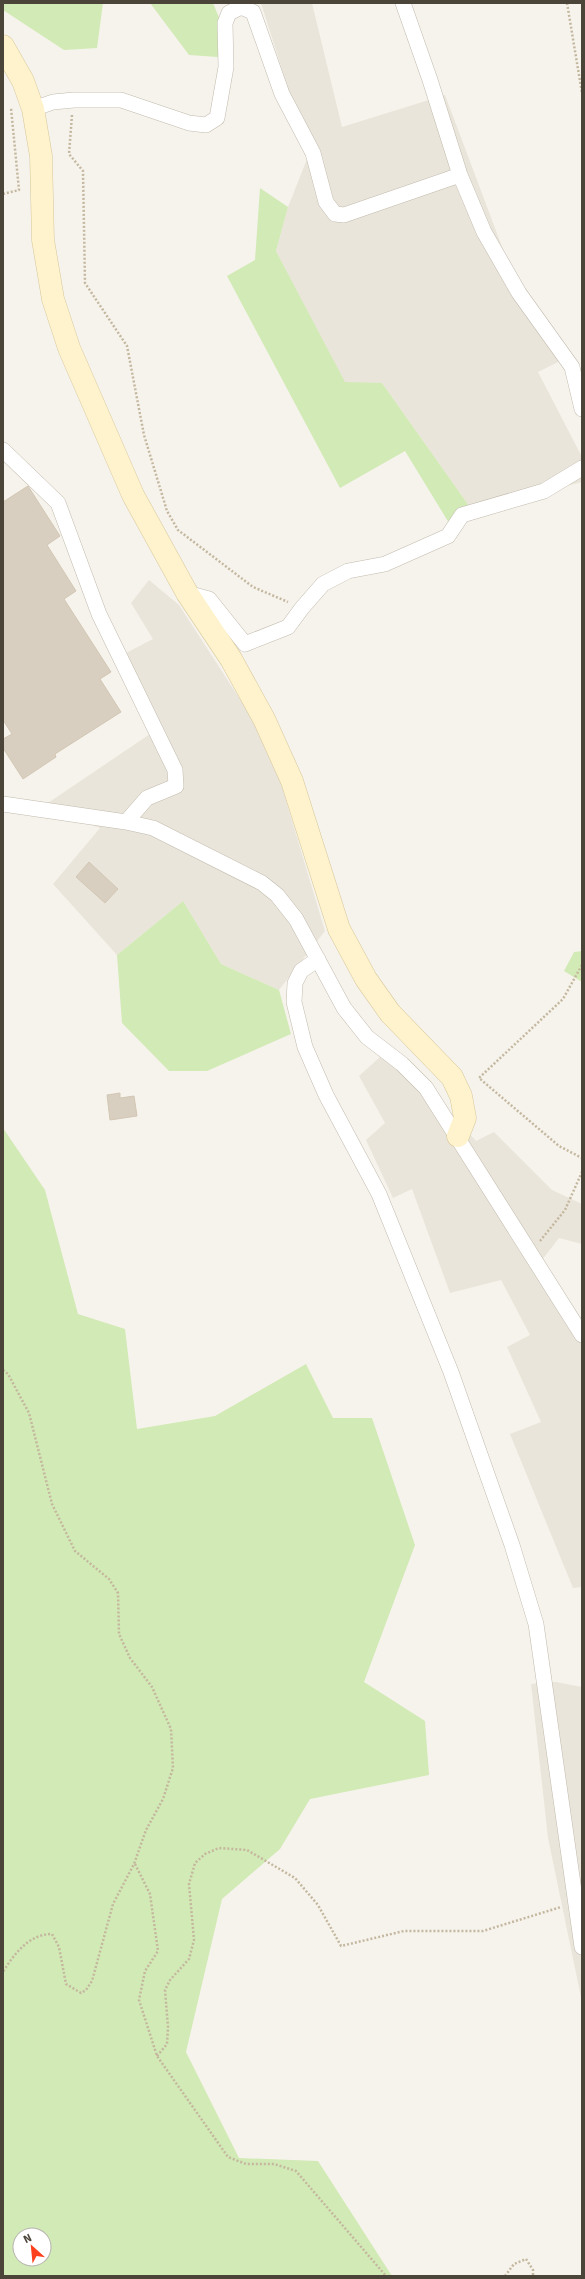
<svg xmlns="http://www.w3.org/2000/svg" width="585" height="2279" viewBox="0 0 585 2279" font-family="Signika,sans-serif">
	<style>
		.residential { fill: #eae5da }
		.green { fill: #d2eab5; fill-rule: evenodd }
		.building { fill: #d8cfc1; stroke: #d3c7b4 }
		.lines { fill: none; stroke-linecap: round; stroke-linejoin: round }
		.street-casing { stroke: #c2bbae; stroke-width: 16 }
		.secondary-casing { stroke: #d6c79b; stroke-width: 23 }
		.path { stroke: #c4b79f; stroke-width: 2.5; stroke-dasharray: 2 2; stroke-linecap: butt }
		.street { stroke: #fff; stroke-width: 15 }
		.secondary { stroke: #fff3cd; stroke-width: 22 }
	</style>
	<rect width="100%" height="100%" fill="#f6f3ec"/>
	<!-- residential -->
	<path class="residential" d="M261,3h51l30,124 103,-32 65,173 58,89 -30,15 44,85v25l-110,28 -90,-127h-37l-69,-132 12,-44 21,-53z
		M149,580l30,25 90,139 56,187 -46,59 -58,-26 -38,-63 -66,54 -64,-71 47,-56 -58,-21 108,-73 -24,-81 27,-14 -22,-36z
		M391,1047l85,94 18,-9 58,58 30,14v40l-23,-6 -17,22 40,60v267l-9,1 -63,-154 31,-12 -34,-75 23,-12 -29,-55 -51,13 -38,-104 -19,9 -27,-58 19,-17 -26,-47z
		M556,1682l26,5v315l-34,-164 -17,-154z"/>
	<!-- green -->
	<path class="green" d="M3,3h100l-6,45 -33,2 -61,-40z
		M150,3h63l7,17 -2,37 -29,-2z
		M260,188l28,19 -12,44 69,131 37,1 90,127 -23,13 -44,-72 -65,37 -113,-212 28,-16z
		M183,901l38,63 58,26 12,44 -84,37h-38l-47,-48 -5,-68z
		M582,951v31l-18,-11 10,-19z
		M3,1128l42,62 33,124 47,15 12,100 78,-13 91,-52 27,54h39l43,127 -51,137 61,39 4,54 -119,24 -30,50 -58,50 -36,153 53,106 79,3 74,115h-389zM20,2235h24v24h-24z"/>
	<!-- building -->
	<path class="building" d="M28,486l32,50 -13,9 29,46 -12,8 47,73 -11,7 21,33 -66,42 1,3 -33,22 -20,-31v-9l9,-5 -9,-14v-218z
		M89,862l29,27 -13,14 -29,-26z
		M120,1093v5l14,-2 3,20 -27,4 -3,-25z"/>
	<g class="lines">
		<defs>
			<path id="street" d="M403,3l27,77 30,95 24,57 35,61 53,74 10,42
				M33,109l20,-7 21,-2h47l68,23 17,2 11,-7 9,-51 -1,-44 4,-10 12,-6 12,5 29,82 31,59 13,49 9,12 9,1 116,-40
				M3,450l55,53 41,111 76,156 1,16 -29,12 -21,24
				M187,593l22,6 36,45 43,-17 14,-19 21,-24 25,-13 37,-7 63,-28 14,-21 82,-24 38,-23
				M3,804l123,18 27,6 109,55 15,12 19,24 48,89 23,29 35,27 24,24 156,247
				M318,959l-17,12 -6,12 -1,19 11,45 21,48 53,99 72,178 61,173 24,79 46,323"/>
			<path id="secondary" d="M3,46l20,35 10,28 8,47 2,84 10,59 16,49 64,147 54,98 44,66 33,60 28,62 47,148 27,50 24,34 62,64 9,19 4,22 -7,18"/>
		</defs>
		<!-- street casing -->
		<use href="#street" class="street-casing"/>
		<!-- secondary casing -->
		<use href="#secondary" class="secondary-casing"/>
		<!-- path -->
		<path class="path" d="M567,3l15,90
			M72,115l-3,39 14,17 2,112 42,63 17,89 23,76 11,19 75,57 35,15
			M3,194l16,-4 -8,-82
			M582,965l-19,34 -84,79 80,68 23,12
			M540,1241l25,-31 17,-38
			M3,1370l5,4 21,39 23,91 23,47 34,28 9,14 1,41 11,24 22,29 19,42 2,39 -10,31 -17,31 -12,34 -21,40 -21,77 -6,9 -5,3 -15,-9 -7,-37 -7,-13c-23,0 -38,20 -49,38
			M135,1864l15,30 8,57 -13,20 -6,29 18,56 71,101 18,7h28l22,7 90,105
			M157,2056l10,-12 1,-17 -3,-37 5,-10 19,-21 5,-19 -5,-56 6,-21 10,-9 14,-6 28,2 48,28 23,27 23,41 63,-15h79l78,-24
			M505,2276l9,-12 12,-5 7,11v6"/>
		<!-- street -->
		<use href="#street" class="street"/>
		<!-- secondary -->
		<use href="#secondary" class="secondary"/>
	</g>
	<!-- border -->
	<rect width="585" height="2279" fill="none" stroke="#4b4439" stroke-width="8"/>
	<!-- north arrow -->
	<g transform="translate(32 2247) rotate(333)"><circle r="19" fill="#ffffff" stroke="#b7b4b0"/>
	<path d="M0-3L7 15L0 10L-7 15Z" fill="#fc3f1d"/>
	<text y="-6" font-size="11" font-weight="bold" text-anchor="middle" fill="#4b4439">N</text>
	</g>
</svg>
